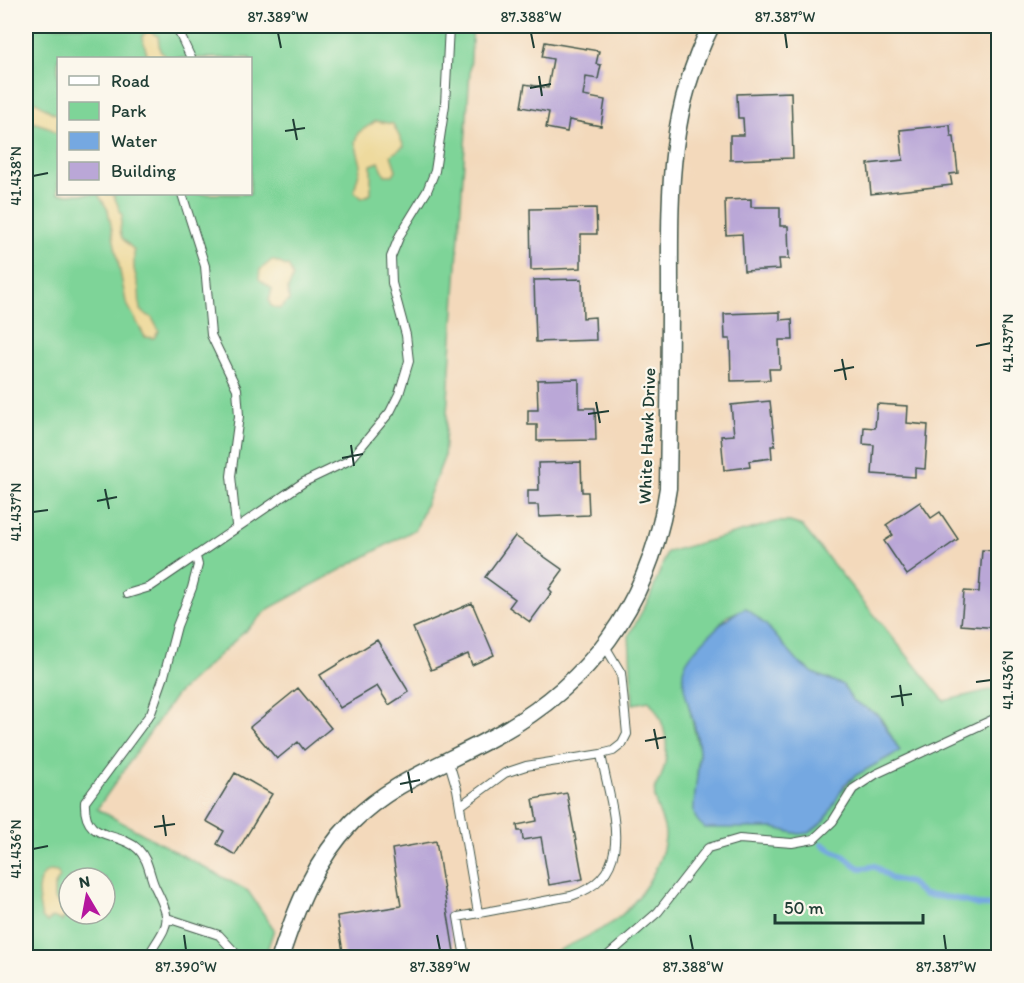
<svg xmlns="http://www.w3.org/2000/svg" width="1024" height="983" viewBox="0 0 1024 983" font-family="Itim,sans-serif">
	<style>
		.green { fill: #7ed498; stroke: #4e8866; stroke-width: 1.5; fill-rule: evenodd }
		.sand { fill: #eeda9e; stroke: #868c69; stroke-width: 1.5 }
		.water { fill: #75a8e1; stroke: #4a728a; stroke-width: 1.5 }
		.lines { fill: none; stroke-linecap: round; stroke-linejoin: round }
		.stream { stroke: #75a8e1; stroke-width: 6 }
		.building { fill: #baa7d7 }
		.lane-casing { stroke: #3f5448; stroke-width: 10 }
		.street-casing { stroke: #3f5448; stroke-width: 19 }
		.lane { stroke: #fff; stroke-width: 8 }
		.street { stroke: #fff; stroke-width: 16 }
		.ticks { fill: none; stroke: #1f3d34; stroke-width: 2 }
		.labels { text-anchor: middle; stroke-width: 4.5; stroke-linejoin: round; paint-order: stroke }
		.street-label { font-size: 18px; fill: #1f3d34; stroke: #fbf7ec }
		.neatline { fill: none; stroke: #1f3d34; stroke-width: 2 }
		.ticks-label { font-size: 15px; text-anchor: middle; fill: #1f3d34 }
	</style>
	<rect width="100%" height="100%" fill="#fbf7ec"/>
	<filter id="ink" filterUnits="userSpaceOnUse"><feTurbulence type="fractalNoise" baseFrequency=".0167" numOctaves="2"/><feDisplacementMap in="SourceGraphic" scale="12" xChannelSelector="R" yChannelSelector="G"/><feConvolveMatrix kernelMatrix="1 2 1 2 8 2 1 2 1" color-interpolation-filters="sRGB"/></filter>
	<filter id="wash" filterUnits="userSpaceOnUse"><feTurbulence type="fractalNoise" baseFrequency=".008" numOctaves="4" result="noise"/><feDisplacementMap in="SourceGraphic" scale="24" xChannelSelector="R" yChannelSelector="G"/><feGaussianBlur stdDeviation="1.35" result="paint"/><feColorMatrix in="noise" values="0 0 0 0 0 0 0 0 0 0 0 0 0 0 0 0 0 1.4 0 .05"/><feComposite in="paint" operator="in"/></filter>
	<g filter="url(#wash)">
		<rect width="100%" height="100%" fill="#f3d9bb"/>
		<!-- green -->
		<path class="green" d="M26,26h447l-29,432 -28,71 -146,79 -94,87 -79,114 151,82 26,38 -9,28h-239zM58,58h192v136h-192zM69,878h36v36h-36z
			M777,522h13l12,4 142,175 54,-13v269l-455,1c23,-12 49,-22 70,-36 24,-17 49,-55 52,-84 2,-17 -13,-31 -10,-48 0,-6 4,-8 6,-13 10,-26 6,-56 -12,-76l-16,3 -4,-69 21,-38 17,-45zM746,608l21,18 31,36 17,12 27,11 10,15 29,18 19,33 -44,24 -19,21 -12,24 -26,14 -25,-6 -40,-1 -40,-14 5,-63 -15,-65 22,-44 21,-25z"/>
		<!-- sand -->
		<path class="sand" d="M148,31l10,5 2,15 8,7h-20l-6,-22z
			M26,100c16,0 23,15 32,14v20l-10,-7 -22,-7z
			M376,121l17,3 11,22 -13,9 5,15 -3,5h-8l-6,-13 -8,3v29l-9,4 -8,-7 7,-26 -6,-23 3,-9z
			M98,194h15l9,21 -2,16 2,7 12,12v19l5,20 1,21 12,8 7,13 -5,7 -9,-1 -19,-35 -18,-92z
			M272,260l17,7 4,10 -5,12 1,12 -10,8 -8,-3 -2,-5 3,-12 -13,-10 1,-9z
			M49,871l8,1 3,5 -6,10v12l14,12 -6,10 -9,-4 -6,5 -5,-4c-3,-14 -10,-39 7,-47z"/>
		<!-- water -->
		<path class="water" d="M746,608l21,18 31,36 17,12 28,11 9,15 26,15 22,36 -44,24 -11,9 -20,36 -16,13 -10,1 -25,-6h-69c-5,-4 -10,-9 -11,-15 -1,-15 5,-42 5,-60 0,-26 -18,-59 -16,-82 2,-16 47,-59 63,-63z"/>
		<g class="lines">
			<!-- stream -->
			<path class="stream" d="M822,844c6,4 11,7 18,10 17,9 11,18 35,12l17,13 18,4 14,12 30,3 23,7 21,1"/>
		</g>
		<g id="blocks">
			<!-- building -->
			<path class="building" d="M545,42l54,9 -3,13 5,1 -3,14 -12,-2 -3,19 22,4 -4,26 -32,-6 -2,12 -21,-4 3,-16 -28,-5 4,-23 23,4 5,-29 -11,-2z
				M791,92l2,66 -63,2v-25h14l-1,-17h-5l-1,-24z
				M950,125l1,12h3l4,36 -8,1 2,11 -81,9 -3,-30 35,-4 -3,-30z
				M751,199v8h29v19h8l1,33h-10l1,10 -36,2 -2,-37 -16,1 -1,-35z
				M596,208l1,26h-16v34l-50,2 -1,-61z
				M582,279l1,39 12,-1 1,23 -60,2 -2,-62z
				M780,312v8l12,-1 1,21h-14l1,29h-11l1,11 -39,1 -1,-42h-5l-1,-25z
				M579,379v29h16l1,32 -59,1v-16h-9v-15h10l-1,-30z
				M770,401l5,45h-4l1,12 -23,3 1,6 -26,3 -3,-34 13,-1 -3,-30z
				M877,404l31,2 -1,17 21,2 -3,44 -10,-1v9l-43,-3 2,-29 -11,-1 1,-17 11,1z
				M581,462l1,30h6l1,23 -50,2 -1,-12h-10v-15h11l-1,-27z
				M920,502l11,16 9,-6 18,27 -51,36 -23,-34 9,-6 -7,-10z
				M515,536l48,34 -14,19 3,3 -22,30 -21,-15 6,-8 -30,-22z
				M982,550l16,1v77l-37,-3 3,-34 15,1z
				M472,603l22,52 -22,10 -4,-11 -37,16 -18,-42z
				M377,640l32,52 -20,13 -12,-19 -37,22 -20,-33z
				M298,688l33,40 -27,22 -6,-8 -21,17 -27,-32z
				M235,773l37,21 -37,61 -18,-11 7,-13 -18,-10z
				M567,793l16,86 -34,6 -8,-48 -18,3 -1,-9h-4l-1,-6 20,-4 -4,-22z
				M436,841l19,117h-44l-1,-8 -44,8h-22l-7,-42 64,-10 -9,-57z"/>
		</g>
	</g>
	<g filter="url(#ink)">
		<use href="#blocks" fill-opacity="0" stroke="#3f5448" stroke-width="1.5"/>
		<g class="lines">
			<defs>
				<path id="lane" d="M176,26l15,32
					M182,194l23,72 6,69 26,54 2,27 -8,60 5,49
					M127,594l23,-7 154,-105 46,-22 40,-48 9,-18 10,-33 -3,-26 -14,-52 -1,-26 9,-22 27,-44 8,-20 10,-66 4,-79
					M448,759l9,30 21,124
					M460,806l45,-33 21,-7 75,-12
					M167,918l52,17 21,23
					M147,958c21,-36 27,-33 8,-71 -6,-13 -6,-27 -17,-38 -20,-19 -55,-6 -53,-47l66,-89 13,-37 13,-50 15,-38 6,-23 -2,-8
					M465,958l-7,-41 113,-21c69,-22 39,-89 30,-142l12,-3 9,-7 5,-10 -6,-61 -16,-27
					M605,958l53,-46 50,-64 31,-9 53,4 22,-4 19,-18 20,-32 23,-15 122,-57"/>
				<path id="street" d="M280,958c16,-50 35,-98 72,-136 38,-38 85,-55 132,-80 105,-54 166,-136 184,-254 1,-63 2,-127 2,-191 0,-97 -4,-182 41,-271"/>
			</defs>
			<!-- lane casing -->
			<use href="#lane" class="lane-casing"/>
			<!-- street casing -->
			<use href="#street" class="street-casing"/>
			<!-- lane -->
			<use href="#lane" class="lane"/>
			<!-- street -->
			<use href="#street" class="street"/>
		</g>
	</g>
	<!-- ticks -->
	<path class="ticks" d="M278,33l3,15M531,33l3,15M785,33l2,15M539,76l3,20M530,88l21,-4M293,119l4,21M285,131l20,-3M33,176l15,-3M976,346l15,-3M842,359l4,21M834,371l20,-4M596,402l4,21M588,414l21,-3M351,445l3,21M342,458l21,-4M105,489l4,20M97,501l20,-4M33,512l15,-2M976,682l15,-2M900,685l3,21M891,697l21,-3M654,729l4,20M645,741l21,-4M408,772l4,21M400,784l20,-4M163,815l3,21M154,827l21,-3M33,849l15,-3M184,935l2,15M437,935l3,15M690,935l3,15M944,935l2,15"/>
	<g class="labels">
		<!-- street labels -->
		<g class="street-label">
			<text transform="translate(647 436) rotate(-88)" y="6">White Hawk Drive</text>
		</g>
	</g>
	<!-- margin -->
	<rect width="1024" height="983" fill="none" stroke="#fbf7ec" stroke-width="66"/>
	<!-- legend -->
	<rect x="57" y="57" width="195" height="138" fill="#fbf7ec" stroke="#a3ada2" stroke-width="1.5"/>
	<rect x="69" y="76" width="30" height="9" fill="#ffffff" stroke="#a3ada2" stroke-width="1.5"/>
	<text x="111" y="87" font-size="18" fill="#1f3d34">Road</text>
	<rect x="69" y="102" width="30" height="18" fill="#7ed498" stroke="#a3ada2" stroke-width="1.5"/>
	<text x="111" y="117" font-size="18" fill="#1f3d34">Park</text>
	<rect x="69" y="132" width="30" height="18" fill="#75a8e1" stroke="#a3ada2" stroke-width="1.5"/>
	<text x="111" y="147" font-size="18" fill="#1f3d34">Water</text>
	<rect x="69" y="162" width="30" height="18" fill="#baa7d7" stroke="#a3ada2" stroke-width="1.5"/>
	<text x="111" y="177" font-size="18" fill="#1f3d34">Building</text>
	<!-- north arrow -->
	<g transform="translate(87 896) rotate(350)"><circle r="28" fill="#fbf7ec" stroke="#a3ada2" stroke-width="1.5"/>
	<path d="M0-4.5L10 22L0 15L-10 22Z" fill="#b5179e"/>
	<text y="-9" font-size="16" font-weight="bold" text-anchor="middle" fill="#1f3d34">N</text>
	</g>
	<!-- scale -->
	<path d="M775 914v9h148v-9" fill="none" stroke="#1f3d34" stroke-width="3"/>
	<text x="784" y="914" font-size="18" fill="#1f3d34" stroke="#fbf7ec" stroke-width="4.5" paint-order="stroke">50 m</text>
	<rect x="33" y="33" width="958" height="917" class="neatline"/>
	<g class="ticks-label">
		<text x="278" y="22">87.389°W</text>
		<text x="531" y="22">87.388°W</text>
		<text x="785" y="22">87.387°W</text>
		<text transform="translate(16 176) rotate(-90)" y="5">41.438°N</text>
		<text transform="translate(1008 343) rotate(-90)" y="5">41.437°N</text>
		<text transform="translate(16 512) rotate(-90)" y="5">41.437°N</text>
		<text transform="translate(1008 680) rotate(-90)" y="5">41.436°N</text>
		<text transform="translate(16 849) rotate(-90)" y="5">41.436°N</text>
		<text x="186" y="972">87.390°W</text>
		<text x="440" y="972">87.389°W</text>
		<text x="693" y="972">87.388°W</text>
		<text x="946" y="972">87.387°W</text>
	</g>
</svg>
